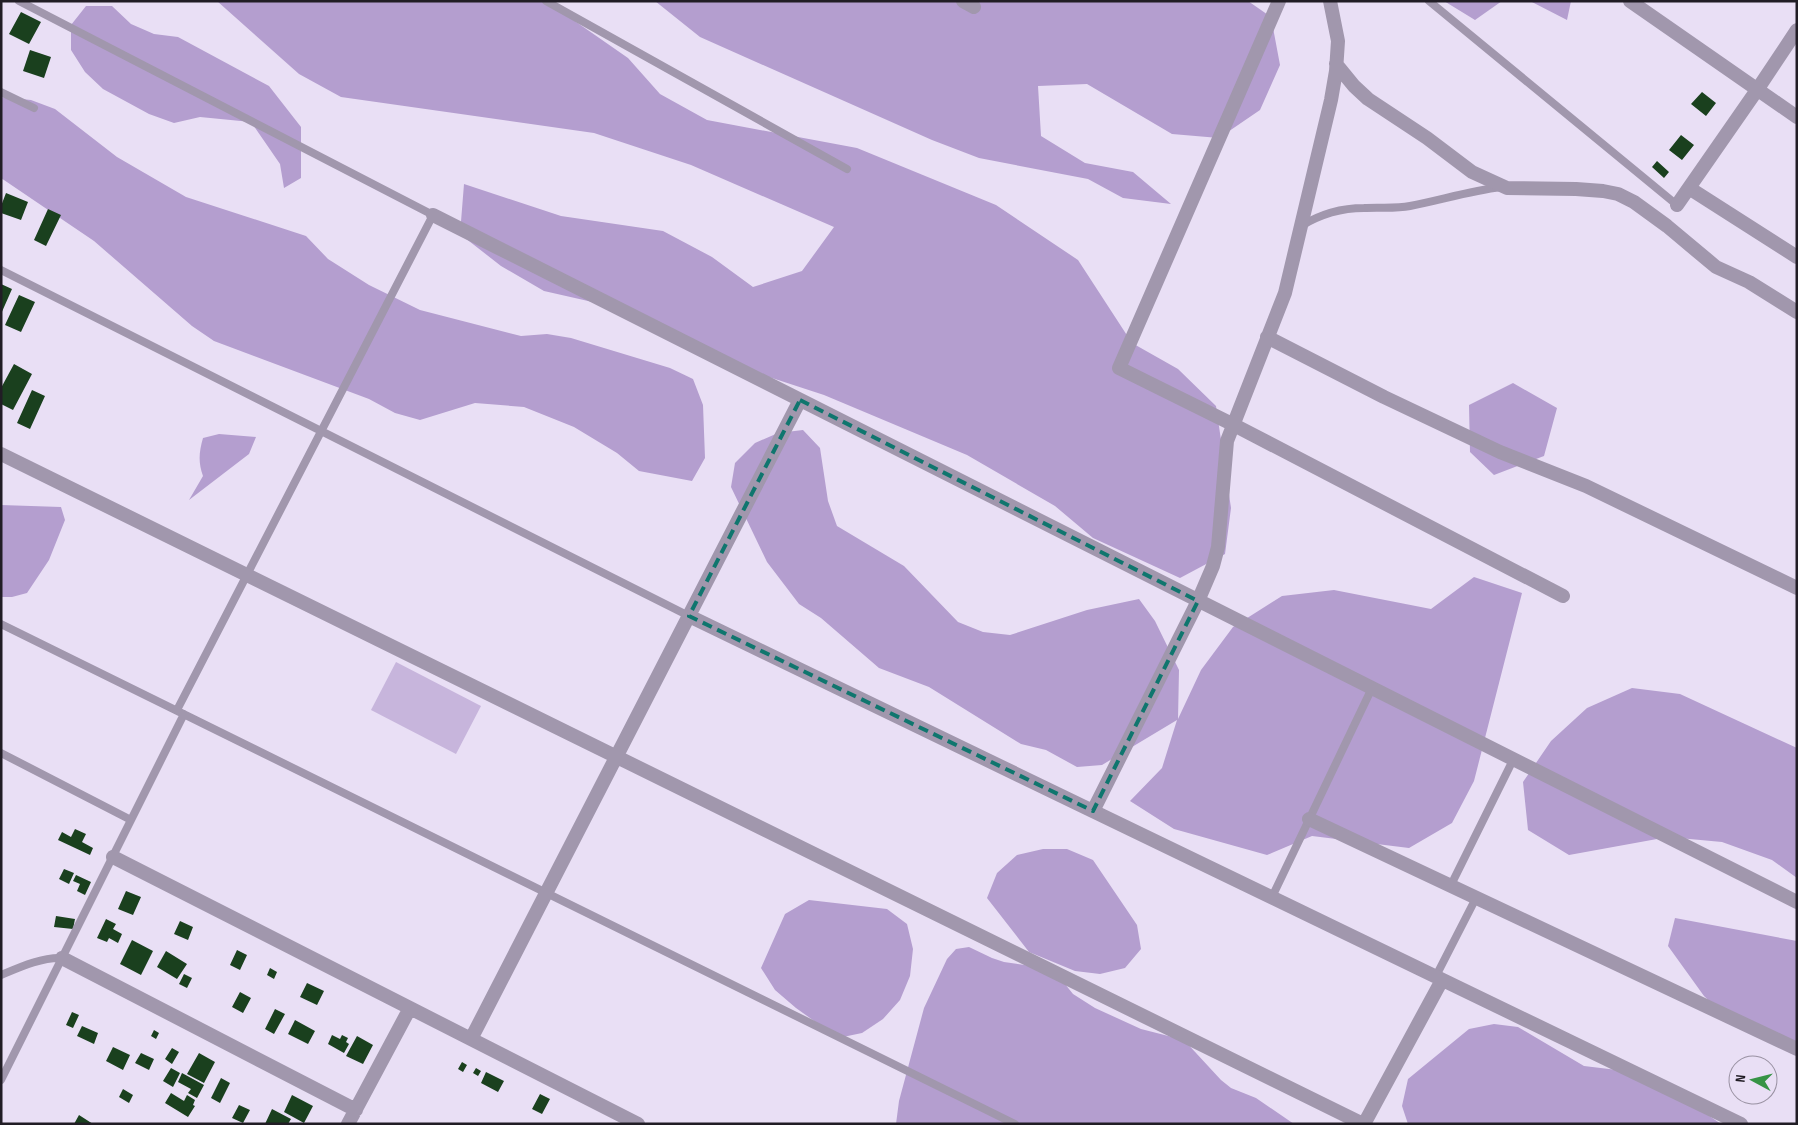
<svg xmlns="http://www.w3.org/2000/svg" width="1798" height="1125" viewBox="0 0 1798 1125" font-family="'Sofia Sans Condensed',sans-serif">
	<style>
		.green { fill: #c7b5dc }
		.forest { fill: #b49ecf }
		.building { fill: #1a401e }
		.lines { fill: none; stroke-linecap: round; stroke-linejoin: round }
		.service { stroke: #a197ad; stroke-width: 8 }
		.minor { stroke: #a197ad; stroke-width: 14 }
		.marked { fill: none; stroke: #0f766e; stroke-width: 4; stroke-dasharray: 10 6; stroke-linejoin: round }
	</style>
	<rect width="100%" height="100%" fill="#e9dff5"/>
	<!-- green -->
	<path class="green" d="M396,662l85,44 -25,48 -85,-44z"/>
	<!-- forest -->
	<path class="forest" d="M217,1h329l82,57 32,36 47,26 150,28 139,57 82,55 54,83 46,26 38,37 15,102 -6,46 -45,24 -87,-40 -38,-32 -88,-51 -143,-60 -98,-32 -85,-50 -97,-22 -43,-25 -41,-32 4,-50 97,32 102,15 49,26 41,30 49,-16 32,-44 -143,-62 -97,-32 -253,-36 -42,-23z
		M655,1h593l23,16 9,48 -20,45 -41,28 -47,-4 -85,-50 -49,2 3,50 44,27 48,9 38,32 -48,-6 -35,-19 -109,-21 -47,-18 -232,-103z
		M1444,1h58l-27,19z
		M1530,1h41l-4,19z
		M86,6h26l19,18 23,10 24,3 91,49 32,41v51l-17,10 -4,-24 -29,-42 -51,-5 -26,6 -25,-9 -46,-25 -18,-17 -14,-22v-25z
		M1,97l30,3 24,9 62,48 69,40 120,39 22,23 41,26 51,25 101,26 26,-2 24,4 99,30 23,11 10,26 2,53 -13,23 -53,-10 -22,-18 -43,-26 -50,-20 -49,-4 -55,17 -25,-7 -26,-14 -155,-58 -22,-15 -98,-85 -93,-63z
		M1513,383l44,25 -13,48 -50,19 -24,-23 -1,-47z
		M803,430l17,18 8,53 9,25 67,40 54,56 25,10 27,3 77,-25 52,-11 16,22 24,49 -1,49 23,-49 32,-43 49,-31 52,-6 97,19 43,-32 48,16 -48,188 -22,42 -43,25 -97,-12 -45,19 -93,-26 -44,-28 32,-33 15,-48 -75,45 -25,2 -31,-17 -25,-6 -92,-57 -50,-19 -58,-50 -22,-14 -32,-42 -36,-75 4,-24 20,-20 23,-10z
		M219,434l37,3 -7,17 -60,46 14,-24c-5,-14 -4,-24 0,-38z
		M1,505l60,2 4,13 -16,40 -22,33 -15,4h-11z
		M1632,688l48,6 117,54v130l-25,-18 -50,-18 -54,-5 -99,18 -41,-25 -5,-48 28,-41 36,-33z
		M1043,849h24l26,11 44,65 4,24 -16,19 -25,6 -25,-3 -46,-19 -42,-54 10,-25 20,-18z
		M809,900l78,9 20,15 6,25 -3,27 -10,24 -17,19 -21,14 -24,5 -42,-30 -21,-18 -14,-22 24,-54z
		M1675,918l122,23v106l-75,-34 -18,-17 -36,-50z
		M969,947l23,11 12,4 27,4 34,18 8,10 22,14 46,21 43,11 37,40 10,8 25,10 38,26h-398l3,-23 25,-93 23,-49 9,-10z
		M1494,1024l24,3 66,39 50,6 25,9 62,43h-313l-6,-18 6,-27 61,-50z"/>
	<!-- building -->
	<path class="building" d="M21,12l20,10 -12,22 -20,-10z
		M30,50l21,7 -7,21 -21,-7z
		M1702,92l14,11 -10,13 -15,-12z
		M1681,135l13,10 -12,15 -13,-10z
		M1657,161l12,11 -5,6 -12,-11z
		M6,193l22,9 -7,18 -20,-7v-7z
		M48,209l13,6 -15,31 -12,-6z
		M1,284l11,5 -11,25z
		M19,295l16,7 -14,30 -16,-7z
		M14,364l18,10 -19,36 -12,-6v-16z
		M32,390l13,6 -15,33 -13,-6z
		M75,829l11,5 -4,8 11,6 -3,7 -32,-15 4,-8 9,5z
		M64,869l10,4 -5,11 -10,-5z
		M76,875l15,7 -6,13 -8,-4 3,-7 -7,-3z
		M126,891l15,6 -8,18 -15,-6z
		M56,916l19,3 -2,10 -19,-2z
		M106,919l10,5 -3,5 9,5 -4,9 -9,-5 -2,4 -10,-4z
		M180,921l13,6 -5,13 -14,-6z
		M132,940l21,11 -12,24 -21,-11z
		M237,950l10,5 -7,15 -10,-5z
		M166,951l21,13 -10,15 -20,-12z
		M270,968l7,4 -3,7 -7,-4z
		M184,974l8,4 -5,10 -8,-4z
		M307,983l17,8 -7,14 -17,-8z
		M240,992l11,6 -8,15 -11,-6z
		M275,1009l10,5 -11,20 -9,-5z
		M72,1012l7,3 -6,13 -7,-3z
		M295,1020l20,11 -7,13 -20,-10z
		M82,1026l16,7 -4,11 -17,-8z
		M154,1030l5,3 -3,6 -5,-3z
		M332,1035l8,4 2,-4 6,3 -2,4 3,2 -5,9 -16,-9z
		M357,1036l16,9 -10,19 -17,-8z
		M113,1047l17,8 -7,15 -17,-9z
		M172,1048l7,4 -7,12 -7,-5z
		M141,1053l13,6 -5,11 -14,-7z
		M199,1053l16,9 -11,21 -17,-9z
		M462,1062l5,3 -4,7 -5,-3z
		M171,1068l9,5 -7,14 -10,-6z
		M476,1068l5,3 -3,5 -5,-3z
		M486,1072l18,9 -6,11 -17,-9z
		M182,1073l22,12 -7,13 -9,-5 3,-4 -13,-7z
		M221,1078l9,5 -10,20 -9,-5z
		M123,1089l10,6 -4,8 -10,-6z
		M171,1093l13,8 3,-6 8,5 -2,5 2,1 -7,11 -23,-14z
		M540,1094l10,5 -8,15 -10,-5z
		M292,1095l21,11 -9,17 -20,-11z
		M239,1105l11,5 -7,13 -11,-5z
		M272,1109l19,10 -3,5h-23z
		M79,1115l14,9h-19z"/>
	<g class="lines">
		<!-- service -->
		<path class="service" d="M19,1l414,214 -256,495
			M546,1l301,168
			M1429,1l248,204
			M1,92l33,16
			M1301,226c18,-11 41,-18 63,-18 15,-1 31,1 46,-2 31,-6 60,-15 91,-19
			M1,270l688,346
			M1,624l1014,500
			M1,753l130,67
			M1451,885l62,-125
			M1272,897l100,-209
			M1,975c19,-8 41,-18 61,-17
			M1436,976l40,-78
			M1,1080l183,-366"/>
		<!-- minor -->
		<path class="minor" d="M963,1l11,6
			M1279,1l-160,367 115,57 329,171
			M1630,1l167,116
			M1336,64l18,22 14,13 59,39 45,34 35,16 69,1 27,2 15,3 16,8 33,24 49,41 33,15 48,30
			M1689,188l108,69
			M1677,205l80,-115 40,-60
			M433,215l1364,687
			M1267,337l117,60 116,55 86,34 211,102
			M1,454l1362,670
			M689,616l1052,508
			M1093,811l105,-210 15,-35 5,-19 9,-106 58,-148 46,-193 5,-29 2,-30 -8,-40
			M1309,819l488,230
			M113,857l525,267
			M62,958l294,152
			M471,1039l329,-639
			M348,1124l62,-116
			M1364,1124l78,-144"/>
	</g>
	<!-- marked area -->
	<path class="marked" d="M800,400l398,201 -105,210 -404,-195z"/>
	<!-- border -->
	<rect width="1798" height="1125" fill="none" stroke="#211d25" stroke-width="5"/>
	<!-- north arrow -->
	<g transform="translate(1753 1080) rotate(277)"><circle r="24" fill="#e9dff5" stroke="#9991a2"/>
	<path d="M0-4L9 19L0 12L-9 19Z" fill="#369345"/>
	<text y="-8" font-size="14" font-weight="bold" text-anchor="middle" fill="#211d25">N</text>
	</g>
</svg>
